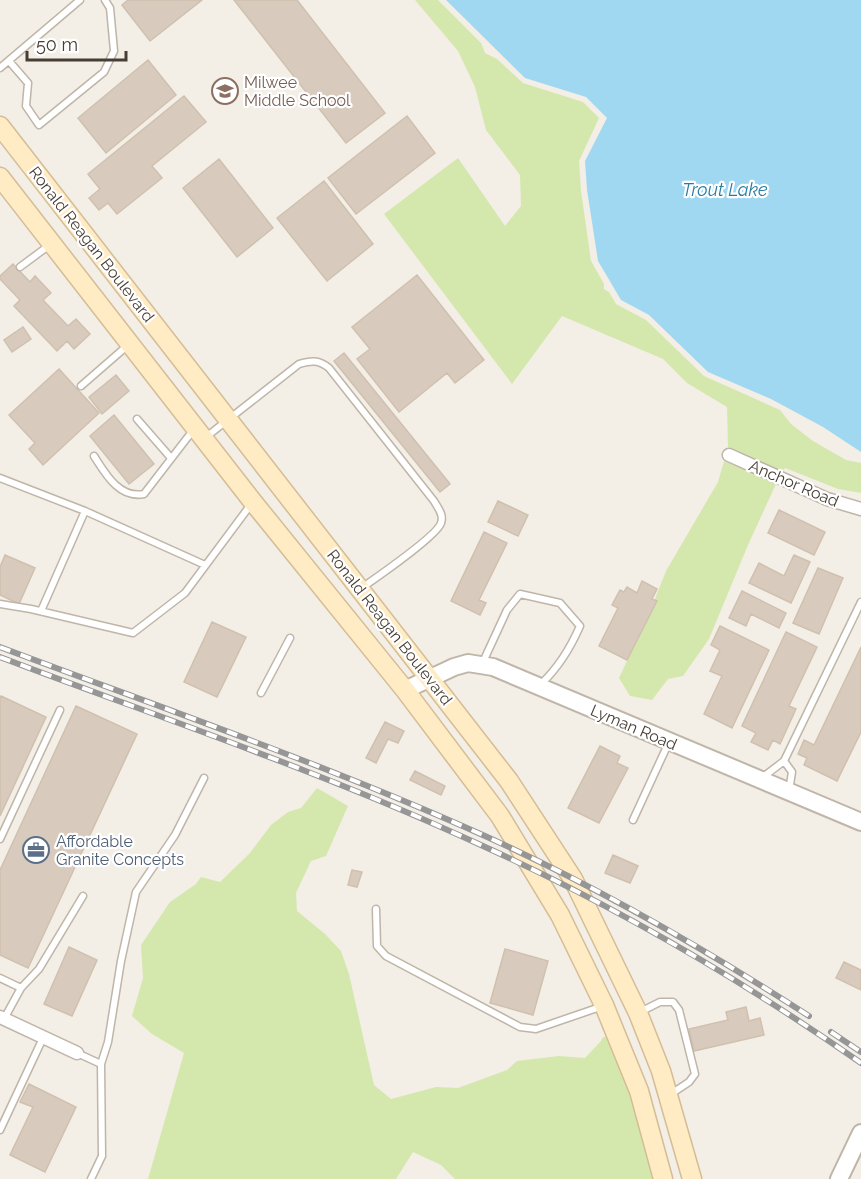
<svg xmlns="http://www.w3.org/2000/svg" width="861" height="1179" viewBox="0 0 861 1179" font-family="Raleway,sans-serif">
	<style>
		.green { fill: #d4e8ae }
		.water { fill: #a1d8f1 }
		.building { fill: #d8cbbe; stroke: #d0c0ae; stroke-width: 1.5 }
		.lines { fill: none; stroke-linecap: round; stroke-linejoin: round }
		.service-casing { stroke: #bfb5a8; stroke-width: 9 }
		.minor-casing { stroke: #bfb5a8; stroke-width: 15 }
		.tertiary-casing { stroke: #bfb5a8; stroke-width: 20 }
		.secondary-casing { stroke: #d4bd95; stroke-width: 21 }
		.service { stroke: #fff; stroke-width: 6 }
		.minor { stroke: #fff; stroke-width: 12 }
		.tertiary { stroke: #fff; stroke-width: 16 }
		.secondary { stroke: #ffebc4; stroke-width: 18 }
		.rail-casing { stroke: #969696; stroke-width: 6 }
		.rail { stroke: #fff; stroke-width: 4; stroke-dasharray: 11; stroke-linecap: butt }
		.labels { text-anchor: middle; stroke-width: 4.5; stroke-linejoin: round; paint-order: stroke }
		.education-label { font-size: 16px; fill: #785e54; stroke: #fff; text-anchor: start }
		.street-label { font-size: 16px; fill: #463e35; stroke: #fff }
		.service-label { font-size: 16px; fill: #4e5e75; stroke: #fff; text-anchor: start }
		.water-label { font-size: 18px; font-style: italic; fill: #297ca4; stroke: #fff }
	</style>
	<rect width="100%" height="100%" fill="#f3eee6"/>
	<!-- green -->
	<path class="green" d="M415,0h23l43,43 4,10 12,6 26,24 60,19 16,16 -20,43 2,30 10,70 13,23v5l5,3 7,12 30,16 58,56 76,34 11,14 22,17 33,19 15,3v30l-23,-4 -53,-21 -3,4 -54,-25 -1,-40 -40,-24 -24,-24 -101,-43 -50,68 -128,-170 74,-56 47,68 16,-20 -1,-31 -34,-45 -11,-43 -17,-36z
		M724,461l52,23 -28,61 -39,94 -26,37 -15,3 -16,21 -22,-4 -11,-18 30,-64 17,-43 52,-89z
		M317,788l31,18 -22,50 -15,5 -15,32 1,18 28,23 16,17 8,23 25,111 17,14 45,-12 22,1 49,-18 10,-9 42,-5 26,2 16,-17 2,-4h6l23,56 23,86h-200l-14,-14 -28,-13 -17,27h-248l36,-126 -32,-19 -20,-18 11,-38 -2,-33 29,-43 26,-18 5,-7 19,5 29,-28 22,-29 17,-13 13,-4z"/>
	<!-- water -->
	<path class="water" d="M446,0h415v452l-38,-25 -52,-28 -63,-27 -59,-57 -28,-15 -23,-39 -11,-71 -2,-29 22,-43 -21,-21 -61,-19z"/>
	<!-- building -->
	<path class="building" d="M128,0h74l-52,41 -28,-36z
		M234,0h63l88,113 -39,30z
		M148,60l28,35 -70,58 -28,-35z
		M184,96l22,26 -54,44 10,12 -45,36 -9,-11 -9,7 -10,-12 11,-9 -12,-15z
		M407,116l28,37 -79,61 -28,-36z
		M219,159l54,69 -36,29 -54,-69z
		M324,181l49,63 -46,37 -50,-63z
		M13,264l17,18 5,-6 16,17 -8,7 25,26 8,-7 14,15 -16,15 -7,-8 -10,10 -43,-45 6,-6 -20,-21v-3z
		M417,275l67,85 -29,23 -8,-10 -48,39 -42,-53 13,-10 -18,-22z
		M23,327l8,12 -19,13 -8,-12z
		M344,353l106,131 -10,8 -106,-131z
		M59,369l40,44 -56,52 -14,-16 6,-6 -26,-28z
		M116,375l13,16 -27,23 -13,-17z
		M114,415l40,49 -25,20 -39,-48z
		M498,501l30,14 -10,21 -30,-14z
		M779,510l46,22 -11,23 -46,-22z
		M484,532l23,11 -28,57 7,3 -6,12 -29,-14z
		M5,555l30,13 -16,36 -19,-9v-28z
		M794,555l16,7 -19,41 -42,-20 10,-20 25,13z
		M818,568l25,10 -24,56 -26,-11z
		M642,581l15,8 -5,10 5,2 -30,59 -28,-14 19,-38 -6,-3 8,-15 4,2 3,-5 10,6z
		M742,591l44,22 -7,15 -28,-14 -5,12 -17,-8z
		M212,622l34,15 -29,60 -33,-15z
		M720,626l49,24 -37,78 -28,-14 18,-38 -12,-5 10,-21 -9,-5z
		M786,632l31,15 -28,59 7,3 -16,35 -7,-4 -5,10 -17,-8 5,-9 -14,-7z
		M861,647v85l-24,49 -33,-16 3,-7 -9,-4 6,-14 10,5z
		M1,696l45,21 -46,99v-118z
		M76,706l61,28 -109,234 -28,-13v-85z
		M385,722l19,9 -6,12 -10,-4 -12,24 -10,-5z
		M600,746l20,10 -3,7 11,5 -29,55 -31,-15z
		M415,771l30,15 -4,9 -31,-15z
		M613,855l25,11 -8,17 -25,-10z
		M352,870l10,2 -5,15 -9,-2z
		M69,947l28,13 -25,56 -28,-12z
		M505,949l43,12 -15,54 -43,-12z
		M844,962l17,8v20l-25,-12z
		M746,1007l3,14 11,-3 4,17 -70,16 -5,-22 39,-9 -2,-8z
		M29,1084l47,23 -31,65 -35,-17 23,-48 -13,-5z"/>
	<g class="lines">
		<defs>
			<path id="service" d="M9,61l19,22 -2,23 13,19 65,-53 10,-21 -4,-43 -5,-8
				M0,68l80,-68
				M20,267l31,-23
				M81,386l46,-40
				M137,419l34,39
				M206,437l93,-73c13,-4 20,-4 30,4l105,133c4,7 10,14 7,22 -4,13 -64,54 -78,64
				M94,456c11,17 25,43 50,38l50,-65
				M0,478l85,33 120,54
				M0,604l31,5 102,24 52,-40 67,-90
				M41,611l44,-100
				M483,662l24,-52 13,-16 40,9 20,23c-10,23 -21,41 -39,58
				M261,693l29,-55
				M784,761l8,11 -3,19
				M763,777l21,-16 77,-159
				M633,820l36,-78
				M0,839l60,-129
				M376,909l1,37 9,10 134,71 16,2 67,-23
				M0,978l21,10 -17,31
				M21,988l18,-19 44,-73
				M640,1012l20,-10h13l6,8 16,64 -6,8 -18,12
				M77,1053l24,11 1,92 -11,23
				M101,1064l7,-22 13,-81 15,-69 39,-57 29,-57
				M0,1130l43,-92"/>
			<path id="minor" d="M729,455l98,44 34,10
				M0,1017l77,36"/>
			<path id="tertiary" d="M405,690l49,-23 14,-4 25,4 368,155
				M839,1179l22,-46"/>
			<path id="secondary" d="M0,126l509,655 64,98 65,134 23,58 31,108
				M0,177l253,325 152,188 95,126 60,99 44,90 35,86 24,88"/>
		</defs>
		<!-- service casing -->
		<use href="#service" class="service-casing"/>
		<!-- minor casing -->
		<use href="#minor" class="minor-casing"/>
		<!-- tertiary casing -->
		<use href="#tertiary" class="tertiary-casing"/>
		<!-- secondary casing -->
		<use href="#secondary" class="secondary-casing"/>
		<!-- service -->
		<use href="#service" class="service"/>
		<!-- minor -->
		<use href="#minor" class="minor"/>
		<!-- tertiary -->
		<use href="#tertiary" class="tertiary"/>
		<!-- secondary -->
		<use href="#secondary" class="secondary"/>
		<defs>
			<path id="rail" d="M0,647c162,61 327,118 485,189 113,51 220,113 324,180
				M0,657c161,61 326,116 483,189 132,60 259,134 378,217
				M831,1032l30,20"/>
		</defs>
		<!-- rail casing -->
		<use href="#rail" class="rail-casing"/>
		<!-- rail -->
		<use href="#rail" class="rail"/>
	</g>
	<!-- icons -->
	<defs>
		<symbol id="school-ring" viewBox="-11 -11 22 22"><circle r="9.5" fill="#fff" stroke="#8d6e63" stroke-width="1.5"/><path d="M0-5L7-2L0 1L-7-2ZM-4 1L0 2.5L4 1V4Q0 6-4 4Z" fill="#8d6e63"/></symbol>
		<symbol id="office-ring" viewBox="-11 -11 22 22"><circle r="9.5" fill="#fff" stroke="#5c6f8a" stroke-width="1.5"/><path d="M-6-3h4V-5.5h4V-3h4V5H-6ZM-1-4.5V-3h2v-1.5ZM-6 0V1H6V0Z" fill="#5c6f8a"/></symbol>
	</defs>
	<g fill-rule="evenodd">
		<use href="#school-ring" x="210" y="76" width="30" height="30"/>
		<use href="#office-ring" x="21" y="835" width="30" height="30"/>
	</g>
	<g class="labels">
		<!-- education labels -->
		<g class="education-label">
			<text x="244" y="88">Milwee<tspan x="244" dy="18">Middle School</tspan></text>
		</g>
		<!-- street labels -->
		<g class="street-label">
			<text transform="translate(92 244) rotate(52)" y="6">Ronald Reagan Boulevard</text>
			<text transform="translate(794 483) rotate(23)" y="6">Anchor Road</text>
			<text transform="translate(390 627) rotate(52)" y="6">Ronald Reagan Boulevard</text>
			<text transform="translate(634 727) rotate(23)" y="6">Lyman Road</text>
		</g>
		<!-- service labels -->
		<g class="service-label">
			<text x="56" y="847">Affordable<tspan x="56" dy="18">Granite Concepts</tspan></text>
		</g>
		<!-- water labels -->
		<g class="water-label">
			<text x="725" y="196">Trout Lake</text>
		</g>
	</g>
	<!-- scale -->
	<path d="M27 51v9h99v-9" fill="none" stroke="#463e35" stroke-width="3"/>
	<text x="36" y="51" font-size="18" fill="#463e35" stroke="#ffffff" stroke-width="4.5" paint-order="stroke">50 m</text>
</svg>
